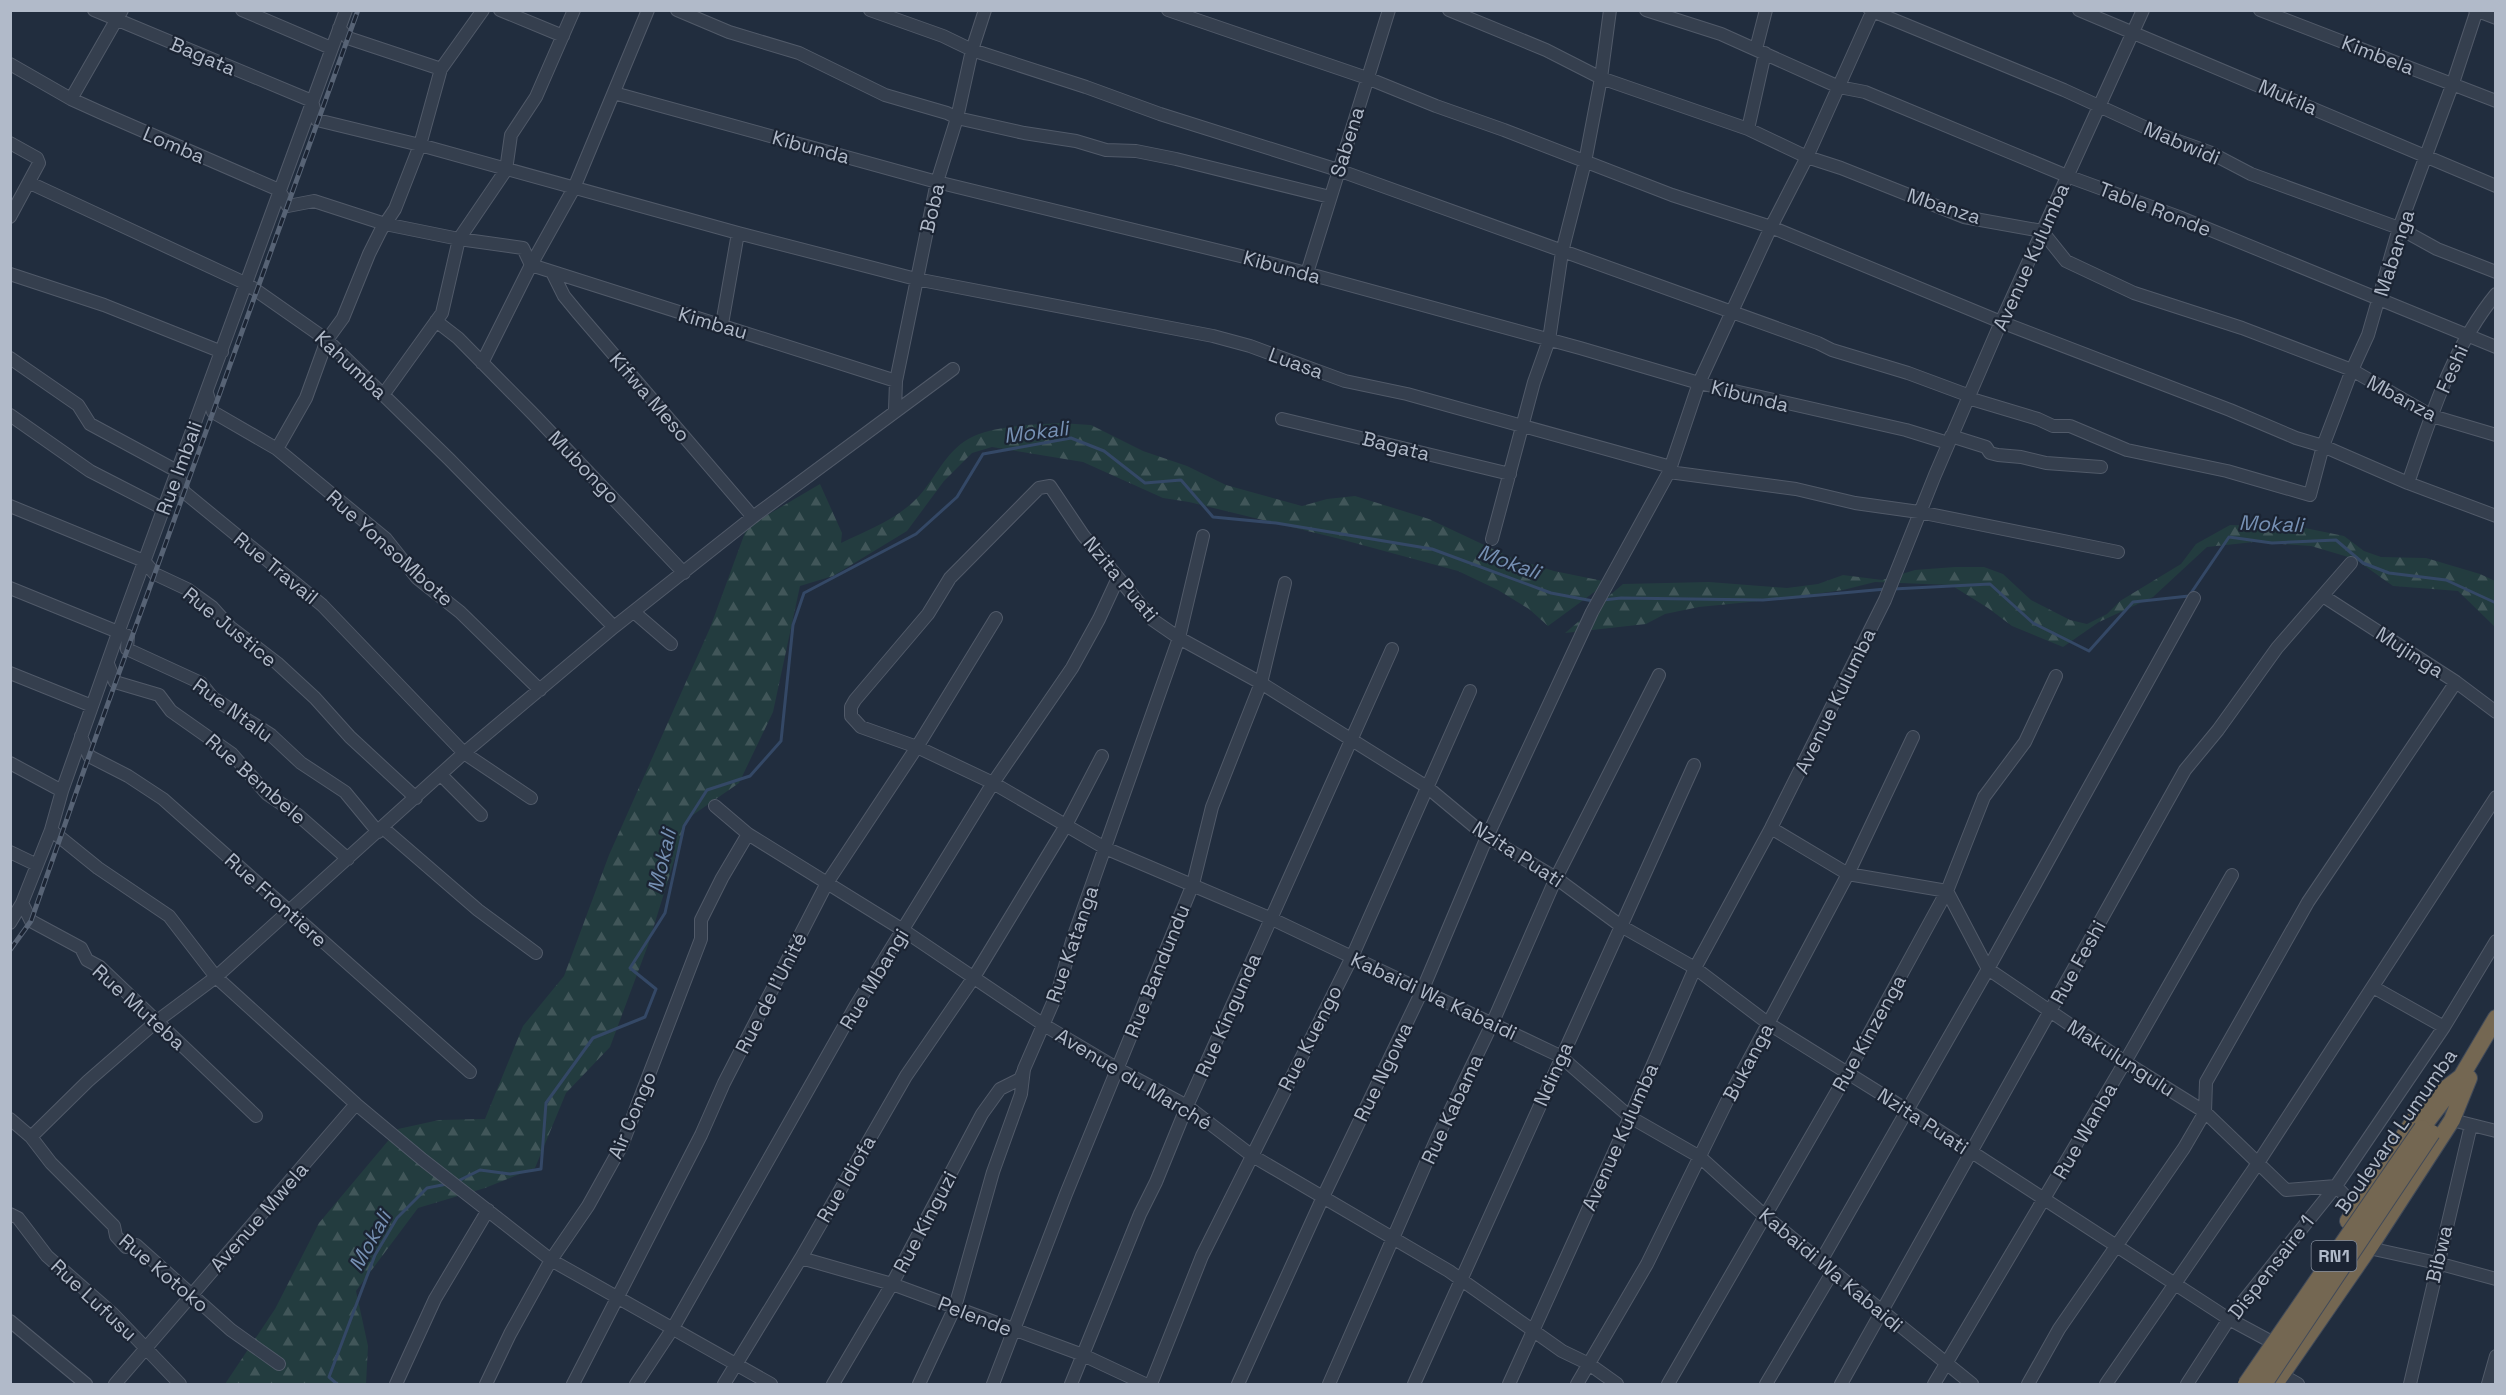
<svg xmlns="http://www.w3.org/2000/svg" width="2506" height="1395" viewBox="0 0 2506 1395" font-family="'Space Grotesk',sans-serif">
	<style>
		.forest { fill: url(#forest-firs) }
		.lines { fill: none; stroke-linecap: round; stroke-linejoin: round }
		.stream { stroke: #344866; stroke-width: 3 }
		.minor-casing { stroke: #515a69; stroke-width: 14 }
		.highway-casing { stroke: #414a59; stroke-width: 18 }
		.minor { stroke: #353f4e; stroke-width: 12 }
		.highway { stroke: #746752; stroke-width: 16 }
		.rail-casing { stroke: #576375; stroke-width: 5 }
		.rail { stroke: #1b2433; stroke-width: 3; stroke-dasharray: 9; stroke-linecap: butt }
		.highway-bridge-casing { stroke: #414a59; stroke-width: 18; stroke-linecap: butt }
		.highway-bridge { stroke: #746752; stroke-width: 16 }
		.labels { text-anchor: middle; stroke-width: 4.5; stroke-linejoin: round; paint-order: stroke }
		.shield { fill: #1b2433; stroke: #848d9c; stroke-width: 1.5 }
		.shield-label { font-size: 18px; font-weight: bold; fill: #b1bac9 }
		.street-label { font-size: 20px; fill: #b1bac9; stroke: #1b2433 }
		.water-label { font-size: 21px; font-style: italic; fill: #7690b3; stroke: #1b2433 }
	</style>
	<defs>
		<pattern id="forest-firs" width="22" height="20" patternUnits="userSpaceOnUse" patternTransform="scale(1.5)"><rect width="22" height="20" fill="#233c3f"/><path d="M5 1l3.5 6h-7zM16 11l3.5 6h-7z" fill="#415659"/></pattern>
	</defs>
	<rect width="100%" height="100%" fill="#212d3e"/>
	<!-- forest -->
	<path class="forest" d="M1060,423l31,2 52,26 44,15 39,19 76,21 25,-7 28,-3 74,23 83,39 42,13 54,11 -60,44 -19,-17 -31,-19 -40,-19 -118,-32 -151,-37 -26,-4 -80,-36 -91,-15 -20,6 -28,28 -37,50 -74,45 -33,10 -27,126 -34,71 -52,36 -39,126 -38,102 -44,46 -31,75 -50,20 -67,20 -62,83 12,55 -2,38h-141l50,-75 44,-86 79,-94 41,-9 46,-1 38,-93 41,-50 45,-121 101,-227 37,-101 73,-43 22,49 -1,10c27,-13 57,-24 78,-47 18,-20 28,-48 55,-60 26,-11 58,-11 86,-13z
		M2230,525l70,2 44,9 20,15 17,6 45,1 54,16 15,7v46l-37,-36 -65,-5 -38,-27 -44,-13 -57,-4 -47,5 -54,50 -54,25 -36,25 -51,-21 -24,-18 -37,-23 -76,-3 -32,8 -63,9 -81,8 -34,7 -19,10 -81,9 58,-49 86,-2 78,6 31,-4 25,-9 39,5 33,-10 40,-3h29l19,7 28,26 39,20 17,4 20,-10 13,-13 61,-37 15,-20z"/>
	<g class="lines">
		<!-- stream -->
		<path class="stream" d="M1893,589l97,-5 43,39 56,28 44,-49 56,-6 40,-59 43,6 64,-3 27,23 26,10 57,7 50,23
			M1603,600l18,-2 142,2 123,-11
			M456,1182l24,-12 30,4 31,-5 5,-66 47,-65 52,-21 11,-28 -26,-21 35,-55 19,-87 23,-36 43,-14 31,-35 12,-116 11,-32 112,-59 41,-37 26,-43 88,-16 33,13 41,32 36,-3 32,37 63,6 156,26 119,44 42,8
			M337,1384l-8,-7 46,-122 22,-37 30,-30 20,-4"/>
		<defs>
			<path id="minor" d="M94,10l218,91 5,19 103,25 318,88 178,46 297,57 37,10 95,35 62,13 264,73
				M242,10l89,38
				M500,10l63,26
				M677,10l52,22 70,21 86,42 62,18 10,5 67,15 52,8 30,9 30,1 40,8 154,38
				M870,10l73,26 29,14 114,37 74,27 178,56 480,173 14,7 76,23 62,23
				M1168,10l199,68 69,28 68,24 168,65 99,32 230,95 229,88 66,28 27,8 85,37 88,33
				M1449,10l97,40 55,28 147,51 59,28 34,11 123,49 78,14 24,30 68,32 108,35 110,42 80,46 64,19
				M1646,10l75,24 118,53 26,5 202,84 112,41 317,130
				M1870,10l194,80 100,46 45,16 42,22 148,54 38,21 59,23
				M2079,10l417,176
				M2260,10l236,91
				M2475,10l21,8
				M339,28l9,10 93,31
				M1756,49l10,-39
				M10,64l61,35 31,14 177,77 9,16 26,-5 71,23 74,15 64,9 8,17
				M614,93l323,89 332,81 311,85 119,35 207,47 42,13
				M71,99l51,-89
				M1748,129l17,-76
				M10,143l27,15 2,5 -29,54
				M30,183l217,101 80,56 122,119 165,168
				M531,265l365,116
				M1307,273l82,-263
				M10,274l94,31 118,47
				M553,274l11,22 14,17 175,204
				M436,321l22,17 77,78 149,157
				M722,324l16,-91
				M10,358l68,47 12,19 87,47 7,21 138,113 142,148 67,45
				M482,363l49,-98 43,-77 74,-178
				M207,393l6,19 64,37 109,90 31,39 43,34 80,78
				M383,395l59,-82 17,-74 47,-69 5,-35 25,-38 38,-87
				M1968,398l70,21 15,7h17l57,24 100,21 83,24 13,-49 29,-76 16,-35 31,-107 54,-145 24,-73
				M895,410l1,-29 41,-199 20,-64 15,-68 13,-40
				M10,415l80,56 74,38
				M1282,419l228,55
				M1951,436l35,11 4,6 8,2 23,2 25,6 55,4
				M277,449l29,-51 21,-58 16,-22 26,-64 12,-24 14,-21 25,-64 21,-76 42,-59
				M1669,472l127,17 59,14 64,9 199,40
				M2408,483c23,-66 43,-134 88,-189
				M10,506l134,55 11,13 32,15 25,18 18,20 47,36 38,35 35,39 66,61
				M1492,539l42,-157 15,-42 13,-88 23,-90 16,-84 9,-68
				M10,588l118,48 -1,13 74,34 12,15 58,37 30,28 44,29 33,40
				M2323,596l133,86 40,30
				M635,613l36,31
				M108,664l7,18 44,13 12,16 61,43 35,40 31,21 50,44
				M10,673l82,33
				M81,736l8,20 39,20 35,23 307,273
				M10,763l52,28
				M441,775l40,40
				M715,806l33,28 155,96 141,95 74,44 69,37 64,49 198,116 113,80 27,13 28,20
				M383,828l95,82 58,43
				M1771,828l77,46 99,17 41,78 137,93 80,50 81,78 50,-4 21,23
				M51,830l47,38 71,48 47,61 140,127 67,56 128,100 220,124
				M10,852l27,13
				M22,903l9,18 50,27 6,12 13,7 156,149
				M10,923l12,-20 29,-73 11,-39 56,-158 228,-623
				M2373,987l71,40
				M10,1119l21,18 20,26 63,63 2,10 10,11 10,-2 95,85 48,34
				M2452,1120l44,11
				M31,1137l57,-56 69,-60 59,-44 248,-224 150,-126 139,-110 200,-148
				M10,1214l8,4 29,38 66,58 67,70
				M2369,1248l68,15 59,16
				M801,1258l91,26 191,71 62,29
				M1821,1261l167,-292 206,-371
				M10,1321l76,63
				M2279,1367l3,8 16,9
				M115,1384l241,-280
				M396,1384l39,-85 53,-89
				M486,1384l24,-50 41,-74 37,-54 34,-61 79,-206v-19l21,-42 26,-44
				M573,1384l128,-249 23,-52 103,-200 90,-136 79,-129
				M636,1384l37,-56 182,-321 138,-224 79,-115 27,-49 19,-41
				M724,1384l77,-126 105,-182 68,-99 91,-150 37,-71
				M833,1384l59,-100 90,-170 18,-25 20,-10 4,-9
				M919,1384l36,-77 38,-135 28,-78 3,-25 34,-78 15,-53 106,-300 24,-102
				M993,1384l73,-190 127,-310 19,-77 49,-124 24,-100
				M1071,1384l69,-170 16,-32 31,-76 205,-457
				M1151,1384l51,-128 150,-299 118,-266
				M1238,1384l85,-187 99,-206 65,-154 105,-225 77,-140 30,-89 72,-156 36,-70 66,-147
				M1329,1384l108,-246 55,-114 64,-146 103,-203
				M1414,1384l280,-619
				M1509,1384l121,-267 65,-149 76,-140 114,-228 50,-125 66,-153 142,-312
				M1577,1384l70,-120 82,-167 119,-223 65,-137
				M1668,1384l179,-310 100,-183 37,-94 41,-55 31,-66
				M1766,1384l67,-113
				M1841,1384l344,-614 33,-40 59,-82 74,-85
				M1934,1384l191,-322 107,-187
				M1972,1384l-207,-168 -65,-59 -70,-40 -70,-61 -288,-137 -167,-71 -112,-65 -76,-36 -56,-20 -10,-11v-9l4,-7 73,-86 22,-36 89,-90 11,-2 33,49 70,85 26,18 82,45 166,104 60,50 69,41 65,48 74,42 74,56 138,86 322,209 39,21 5,11
				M2028,1384l31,-55 125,-181 21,-36 1,-30 102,-180 148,-220
				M2106,1384l152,-221 238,-366
				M2187,1384l42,-65 107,-133 108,-159 52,-86
				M2410,1384l61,-259
				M2488,1384l8,-28"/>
			<path id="highway" d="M2422,1128l39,-51 35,-59
				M2348,1221l76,-116 37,-28
				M2275,1384l94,-136 83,-128 17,-42"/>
		</defs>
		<!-- minor casing -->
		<use href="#minor" class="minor-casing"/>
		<!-- highway casing -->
		<use href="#highway" class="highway-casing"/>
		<!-- minor -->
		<use href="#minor" class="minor"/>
		<!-- highway -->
		<use href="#highway" class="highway"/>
		<defs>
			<path id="rail" d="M10,950l21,-29 58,-165 269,-746"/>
		</defs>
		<!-- rail casing -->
		<use href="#rail" class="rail-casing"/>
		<!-- rail -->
		<use href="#rail" class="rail"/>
		<defs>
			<path id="highway-bridge" d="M2246,1384l176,-256
				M2264,1384l168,-251"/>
		</defs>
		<!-- highway-bridge casing -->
		<use href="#highway-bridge" class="highway-bridge-casing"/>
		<!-- highway-bridge -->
		<use href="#highway-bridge" class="highway-bridge"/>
	</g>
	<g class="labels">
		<!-- shield labels -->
		<rect class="shield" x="2311.5" y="1241" width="45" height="30" rx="4.5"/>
		<g class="shield-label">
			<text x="2334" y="1262">RN1</text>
		</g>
		<!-- street labels -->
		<g class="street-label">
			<text transform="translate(2378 55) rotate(21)" y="7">Kimbela</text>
			<text transform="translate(203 56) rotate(23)" y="7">Bagata</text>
			<text transform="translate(2288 97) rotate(23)" y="7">Mukila</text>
			<text transform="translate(1347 142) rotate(-73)" y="7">Sabena</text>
			<text transform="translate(2182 143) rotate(23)" y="7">Mabwidi</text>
			<text transform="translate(174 145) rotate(23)" y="7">Lomba</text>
			<text transform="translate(811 147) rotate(15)" y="7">Kibunda</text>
			<text transform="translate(1944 206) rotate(18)" y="7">Mbanza</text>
			<text transform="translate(932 208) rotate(-77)" y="7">Boba</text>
			<text transform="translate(2155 209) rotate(21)" y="7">Table Ronde</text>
			<text transform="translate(2394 253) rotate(-72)" y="7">Mabanga</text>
			<text transform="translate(2031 257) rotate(-66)" y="7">Avenue Kulumba</text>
			<text transform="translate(1282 267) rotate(15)" y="7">Kibunda</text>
			<text transform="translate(713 323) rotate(16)" y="7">Kimbau</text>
			<text transform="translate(1296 363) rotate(20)" y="7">Luasa</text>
			<text transform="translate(351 365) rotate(43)" y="7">Kahumba</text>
			<text transform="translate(2452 369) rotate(-66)" y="7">Feshi</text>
			<text transform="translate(1750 396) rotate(14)" y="7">Kibunda</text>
			<text transform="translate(650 397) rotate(49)" y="7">Kifwa Meso</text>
			<text transform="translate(2402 398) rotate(28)" y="7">Mbanza</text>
			<text transform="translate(1396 446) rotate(14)" y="7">Bagata</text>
			<text transform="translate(584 467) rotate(46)" y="7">Mubongo</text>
			<text transform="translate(179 468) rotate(-70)" y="7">Rue Imbali</text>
			<text transform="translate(390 548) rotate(42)" y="7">Rue YonsoMbote</text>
			<text transform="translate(276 568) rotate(39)" y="7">Rue Travail</text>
			<text transform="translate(1121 579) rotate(50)" y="7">Nzita Puati</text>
			<text transform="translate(230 627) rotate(39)" y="7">Rue Justice</text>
			<text transform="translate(2410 652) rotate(33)" y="7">Mujinga</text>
			<text transform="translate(1835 701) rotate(-64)" y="7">Avenue Kulumba</text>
			<text transform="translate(233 710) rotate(36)" y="7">Rue Ntalu</text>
			<text transform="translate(256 779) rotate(41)" y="7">Rue Bembele</text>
			<text transform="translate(1518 854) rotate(33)" y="7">Nzita Puati</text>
			<text transform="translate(276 900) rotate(42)" y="7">Rue Frontiere</text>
			<text transform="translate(1072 944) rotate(-71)" y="7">Rue Katanga</text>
			<text transform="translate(2078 962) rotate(-61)" y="7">Rue Feshi</text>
			<text transform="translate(1157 971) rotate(-68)" y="7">Rue Bandundu</text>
			<text transform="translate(874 979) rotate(-59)" y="7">Rue Mbangi</text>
			<text transform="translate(771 993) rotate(-63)" y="7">Rue de l'Unité</text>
			<text transform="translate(1434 996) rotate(25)" y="7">Kabaidi Wa Kabaidi</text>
			<text transform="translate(139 1007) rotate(42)" y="7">Rue Muteba</text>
			<text transform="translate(1228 1015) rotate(-66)" y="7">Rue Kingunda</text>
			<text transform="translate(1869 1033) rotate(-61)" y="7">Rue Kinzenga</text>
			<text transform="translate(1310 1038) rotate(-63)" y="7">Rue Kuengo</text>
			<text transform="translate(2121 1058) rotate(33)" y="7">Makulungulu</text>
			<text transform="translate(1748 1062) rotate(-62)" y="7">Bukanga</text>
			<text transform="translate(1383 1072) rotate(-64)" y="7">Rue Ngowa</text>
			<text transform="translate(1553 1074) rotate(-66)" y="7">Ndinga</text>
			<text transform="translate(1134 1079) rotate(31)" y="7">Avenue du Marché</text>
			<text transform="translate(1452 1109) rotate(-65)" y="7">Rue Kabama</text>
			<text transform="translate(632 1115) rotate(-67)" y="7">Air Congo</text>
			<text transform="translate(1923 1121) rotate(33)" y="7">Nzita Puati</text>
			<text transform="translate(2085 1131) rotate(-60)" y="7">Rue Wanba</text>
			<text transform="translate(2396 1131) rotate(-55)" y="7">Boulevard Lumumba</text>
			<text transform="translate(1620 1137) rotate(-66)" y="7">Avenue Kulumba</text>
			<text transform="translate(846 1179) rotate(-60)" y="7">Rue Idiofa</text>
			<text transform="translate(259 1217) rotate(-49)" y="7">Avenue Mwela</text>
			<text transform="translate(925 1222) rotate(-62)" y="7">Rue Kinguzi</text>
			<text transform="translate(2439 1254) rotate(-77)" y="7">Bibwa</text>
			<text transform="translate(2271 1267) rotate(-52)" y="7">Dispensaire 1</text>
			<text transform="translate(1831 1270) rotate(40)" y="7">Kabaidi Wa Kabaidi</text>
			<text transform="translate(164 1273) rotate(40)" y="7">Rue Kotoko</text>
			<text transform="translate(94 1300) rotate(43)" y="7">Rue Lufusu</text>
			<text transform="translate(975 1316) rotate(21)" y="7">Pelende</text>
		</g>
		<!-- water labels -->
		<g class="water-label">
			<text transform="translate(1036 432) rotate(-7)" y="7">Mokali</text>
			<text transform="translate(2271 524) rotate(2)" y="7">Mokali</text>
			<text transform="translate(1509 562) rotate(20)" y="7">Mokali</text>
			<text transform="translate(662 861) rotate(-77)" y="7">Mokali</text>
			<text transform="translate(370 1241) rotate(-61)" y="7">Mokali</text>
		</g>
	</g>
	<!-- border -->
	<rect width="2506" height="1395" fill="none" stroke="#b1bac9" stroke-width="24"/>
</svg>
